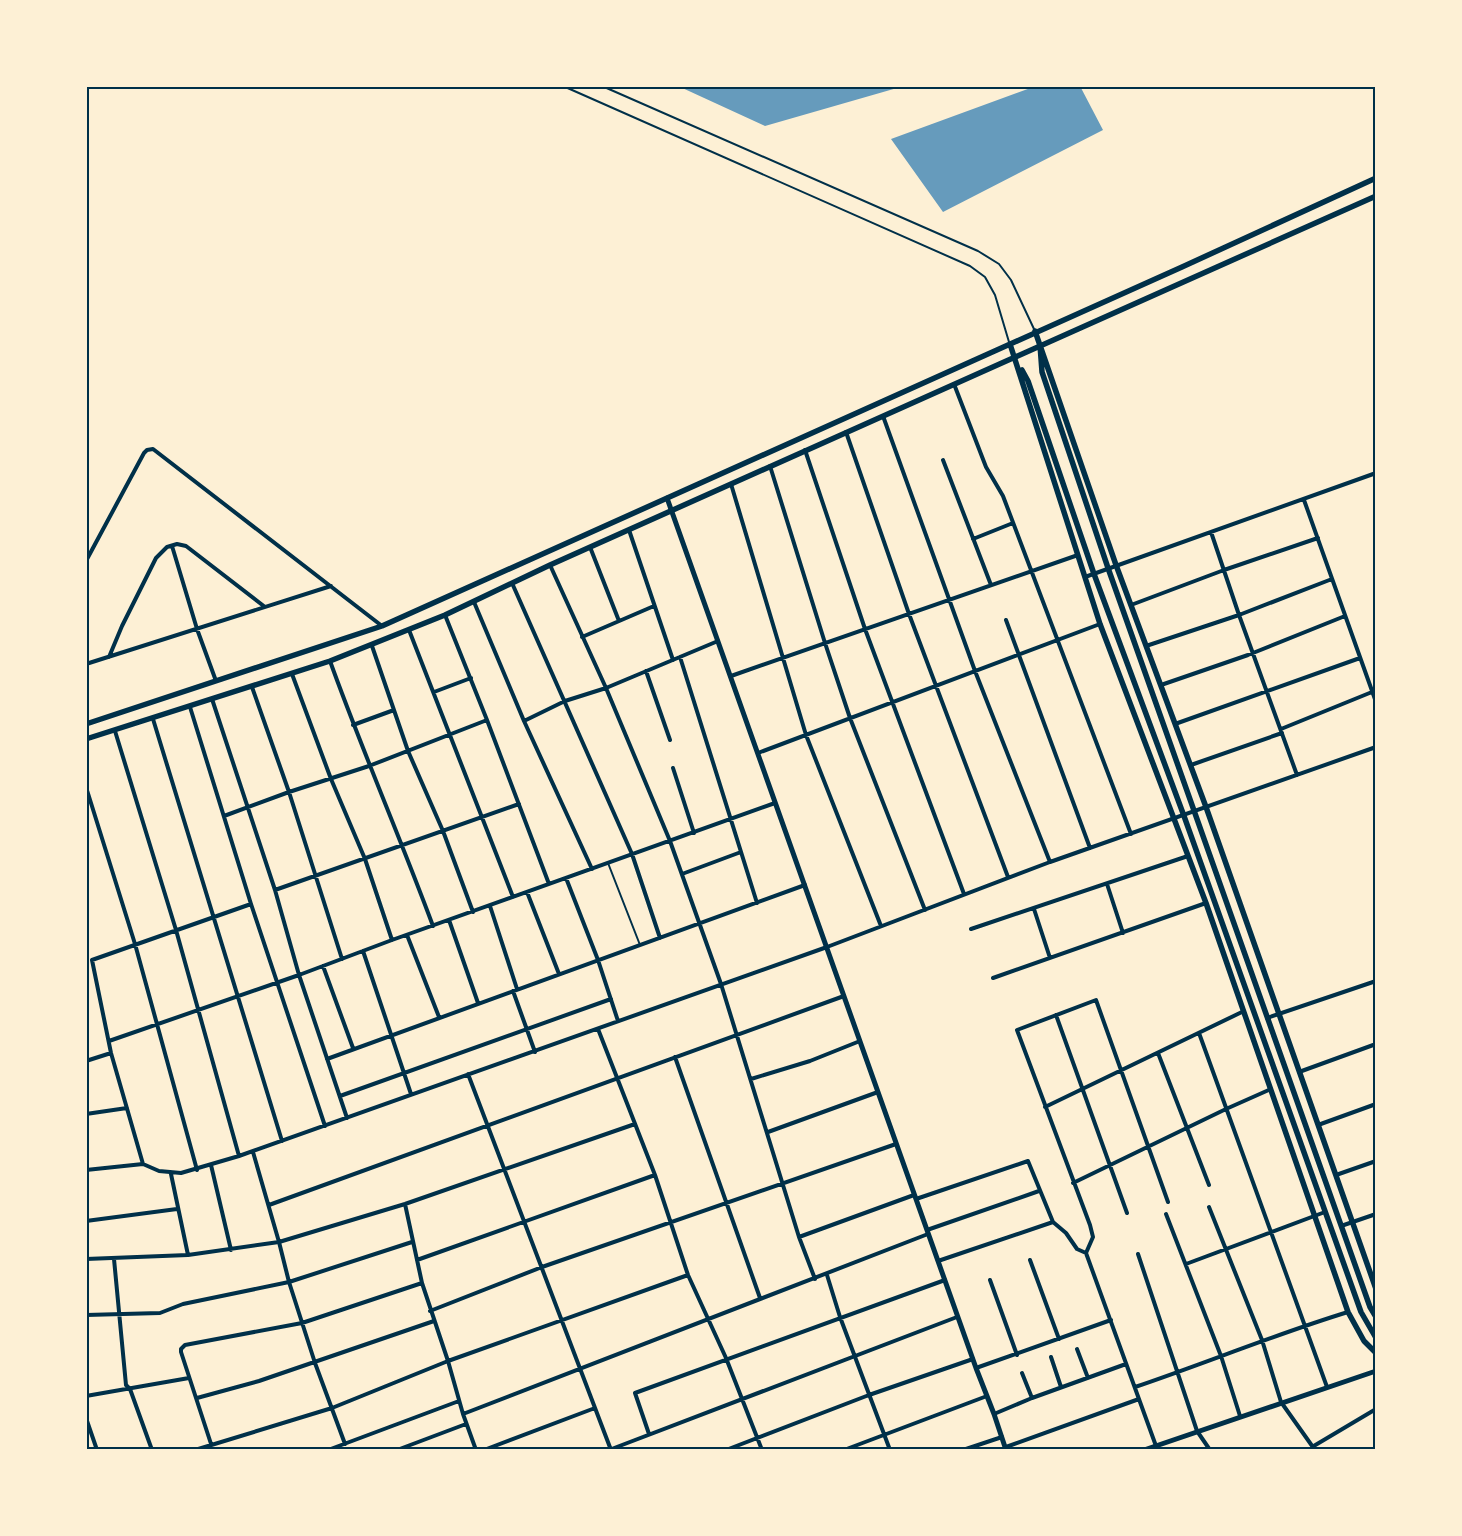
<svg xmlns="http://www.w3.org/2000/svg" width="1462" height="1536" viewBox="0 0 1462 1536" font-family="Signika,sans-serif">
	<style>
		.water { fill: #669bbc }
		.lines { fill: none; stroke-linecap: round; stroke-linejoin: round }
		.service { stroke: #003049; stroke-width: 2 }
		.minor { stroke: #003049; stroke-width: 4 }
		.tertiary { stroke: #003049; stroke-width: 5 }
		.secondary { stroke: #003049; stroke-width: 5.5 }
		.neatline { fill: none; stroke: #003049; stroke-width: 2 }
	</style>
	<rect width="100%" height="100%" fill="#fdf0d5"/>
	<!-- water -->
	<path class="water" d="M678,86h226l-139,40z
		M1036,86h44l23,44 -160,82 -52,-73z"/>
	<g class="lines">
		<!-- service -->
		<path class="service" d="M563,86l407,180 15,11 10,18 14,47
			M602,86l376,165 21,13 12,16 23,49
			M608,863l32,82"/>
		<!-- minor -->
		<path class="minor" d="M954,384l32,83 17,29 128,338
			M883,416l92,255 75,191
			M846,432l63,182 99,263
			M805,450l60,179 99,265
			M943,460l48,125
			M770,466l55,177 25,75 75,192
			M731,484l75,251 75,191
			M1304,500l72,202
			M629,530l44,130
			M1211,532l28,83 58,160
			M973,539l40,-16
			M172,546l25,83 19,52
			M590,547l29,74
			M86,561l58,-108 3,-3 6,-1 229,177
			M550,565l56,123 64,153 51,143 78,253 16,42
			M1085,577l291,-104
			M512,583l120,271 28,84
			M474,602l50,119 68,148
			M1131,605l93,-35 94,-32
			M445,615l42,105 62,164
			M1006,620l84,228
			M409,630l104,267
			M582,637l72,-31
			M372,646l36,105 35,80 30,81
			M1146,646l93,-31 93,-36
			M109,657l13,-31 34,-68 11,-11 10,-3 9,2 79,61
			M680,657l77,246
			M330,661c32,89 70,176 103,265
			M86,664l245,-78
			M646,671l24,69
			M292,674l39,105 34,80 27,81
			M731,676l347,-121
			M1161,685l87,-30 97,-39
			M252,687l37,105 53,167
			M434,692l37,-14
			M212,699l63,191 24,85 48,143
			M190,707l61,197 74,222
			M153,719l129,422
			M524,721l41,-20 41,-13 112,-47
			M1175,724l185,-66
			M353,725l41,-15
			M1281,729l91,-37
			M115,731l61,199 63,226
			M758,753l342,-129
			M1191,765l91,-32
			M673,768l21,65
			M86,787l49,157 62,226
			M224,816l65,-24 80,-26 118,-46
			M682,874l59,-22
			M566,878l32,82 20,61
			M1107,884l16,49
			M275,890l244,-86
			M527,892l32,82
			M490,906l27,83
			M1034,909l16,49
			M449,920l29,83
			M971,929l217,-73
			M407,935l32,82
			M363,951l48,143
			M323,966l30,82
			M993,978l213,-75
			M513,991l22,61
			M1056,1015l71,198
			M1267,1018l109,-37
			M598,1029l57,146 33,100 38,83 36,92
			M1199,1033l128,354
			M109,1041l190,-66 93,-35 383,-137
			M1158,1053l51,132
			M675,1057l85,241
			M327,1059l478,-174
			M86,1061l25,-8
			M1299,1072l77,-28
			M468,1074l143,376
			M751,1079l59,-18 50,-20
			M340,1096l271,-97
			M1045,1107l199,-96
			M86,1114l41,-6
			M1318,1125l58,-21
			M768,1132l110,-40
			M253,1152l26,90 10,40 26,81 30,81
			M143,1164l-32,-111 -19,-93 159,-56
			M211,1165l20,85
			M86,1170l57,-6 16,7 22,2 58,-17 588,-209 223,-85 326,-115
			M171,1174l17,81
			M1336,1175l40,-14
			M1073,1183l153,-74 45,-20
			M916,1199l112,-38 25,61 13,11 11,16 9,4 70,193
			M405,1204l17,79 26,78 15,53 13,36
			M269,1205l575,-209
			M1209,1207l53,133 19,62 34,48
			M1166,1214l55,142 19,60
			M86,1221l91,-12
			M1341,1226l35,-12
			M927,1230l112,-39
			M799,1237l115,-42
			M1086,1253l7,-16 -3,-12 -73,-195 79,-30 72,202
			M1138,1254l59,177 13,19
			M86,1259l102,-4 91,-13 126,-38 230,-80
			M114,1259l12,126 4,4 22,61
			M417,1260l238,-85
			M1030,1260l29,79
			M938,1261l115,-39
			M1186,1264l139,-52
			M827,1275l13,42 50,133
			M990,1280l27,75
			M430,1311l112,-44 354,-123
			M86,1315l74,-2 23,-9 106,-22 123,-40
			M1077,1349l11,29
			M1051,1357l10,30
			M976,1368l135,-48
			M1022,1373l10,25
			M1135,1387c71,-24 141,-53 213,-75
			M86,1396l103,-18
			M197,1398l62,-17 175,-60
			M463,1414l465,-180
			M994,1414l38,-16 94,-34
			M86,1418l11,32
			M649,1434l-14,-41 310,-113
			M1006,1447l133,-48
			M195,1450l137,-42 116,-47 240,-86
			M213,1450l-32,-98v-3l4,-4 117,-22 120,-40
			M328,1450l131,-49
			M397,1450l69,-26
			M484,1450l111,-42
			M609,1450l348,-133
			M726,1450l143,-55 104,-36
			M844,1450l143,-54
			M963,1450l39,-13
			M1307,1450l69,-41"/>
		<!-- tertiary -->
		<path class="tertiary" d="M667,498l309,870 18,46 12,36
			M1144,1450l232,-79"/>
		<!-- secondary -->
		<path class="secondary" d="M1035,331l81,234 90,242 170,482
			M1010,344l90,280 106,279 142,409 16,29 12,12
			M1040,345l2,27 66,196 262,739 6,10
			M1022,370l6,11 66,193 90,242 177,496 15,26
			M86,724l296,-98 800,-359 194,-89
			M86,739l244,-78 115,-46 105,-50 181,-81 645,-288"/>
	</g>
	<!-- border -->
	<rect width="1462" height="1536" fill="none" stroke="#fdf0d5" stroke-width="175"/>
	<rect x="88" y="88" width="1286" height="1360" class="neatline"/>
</svg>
